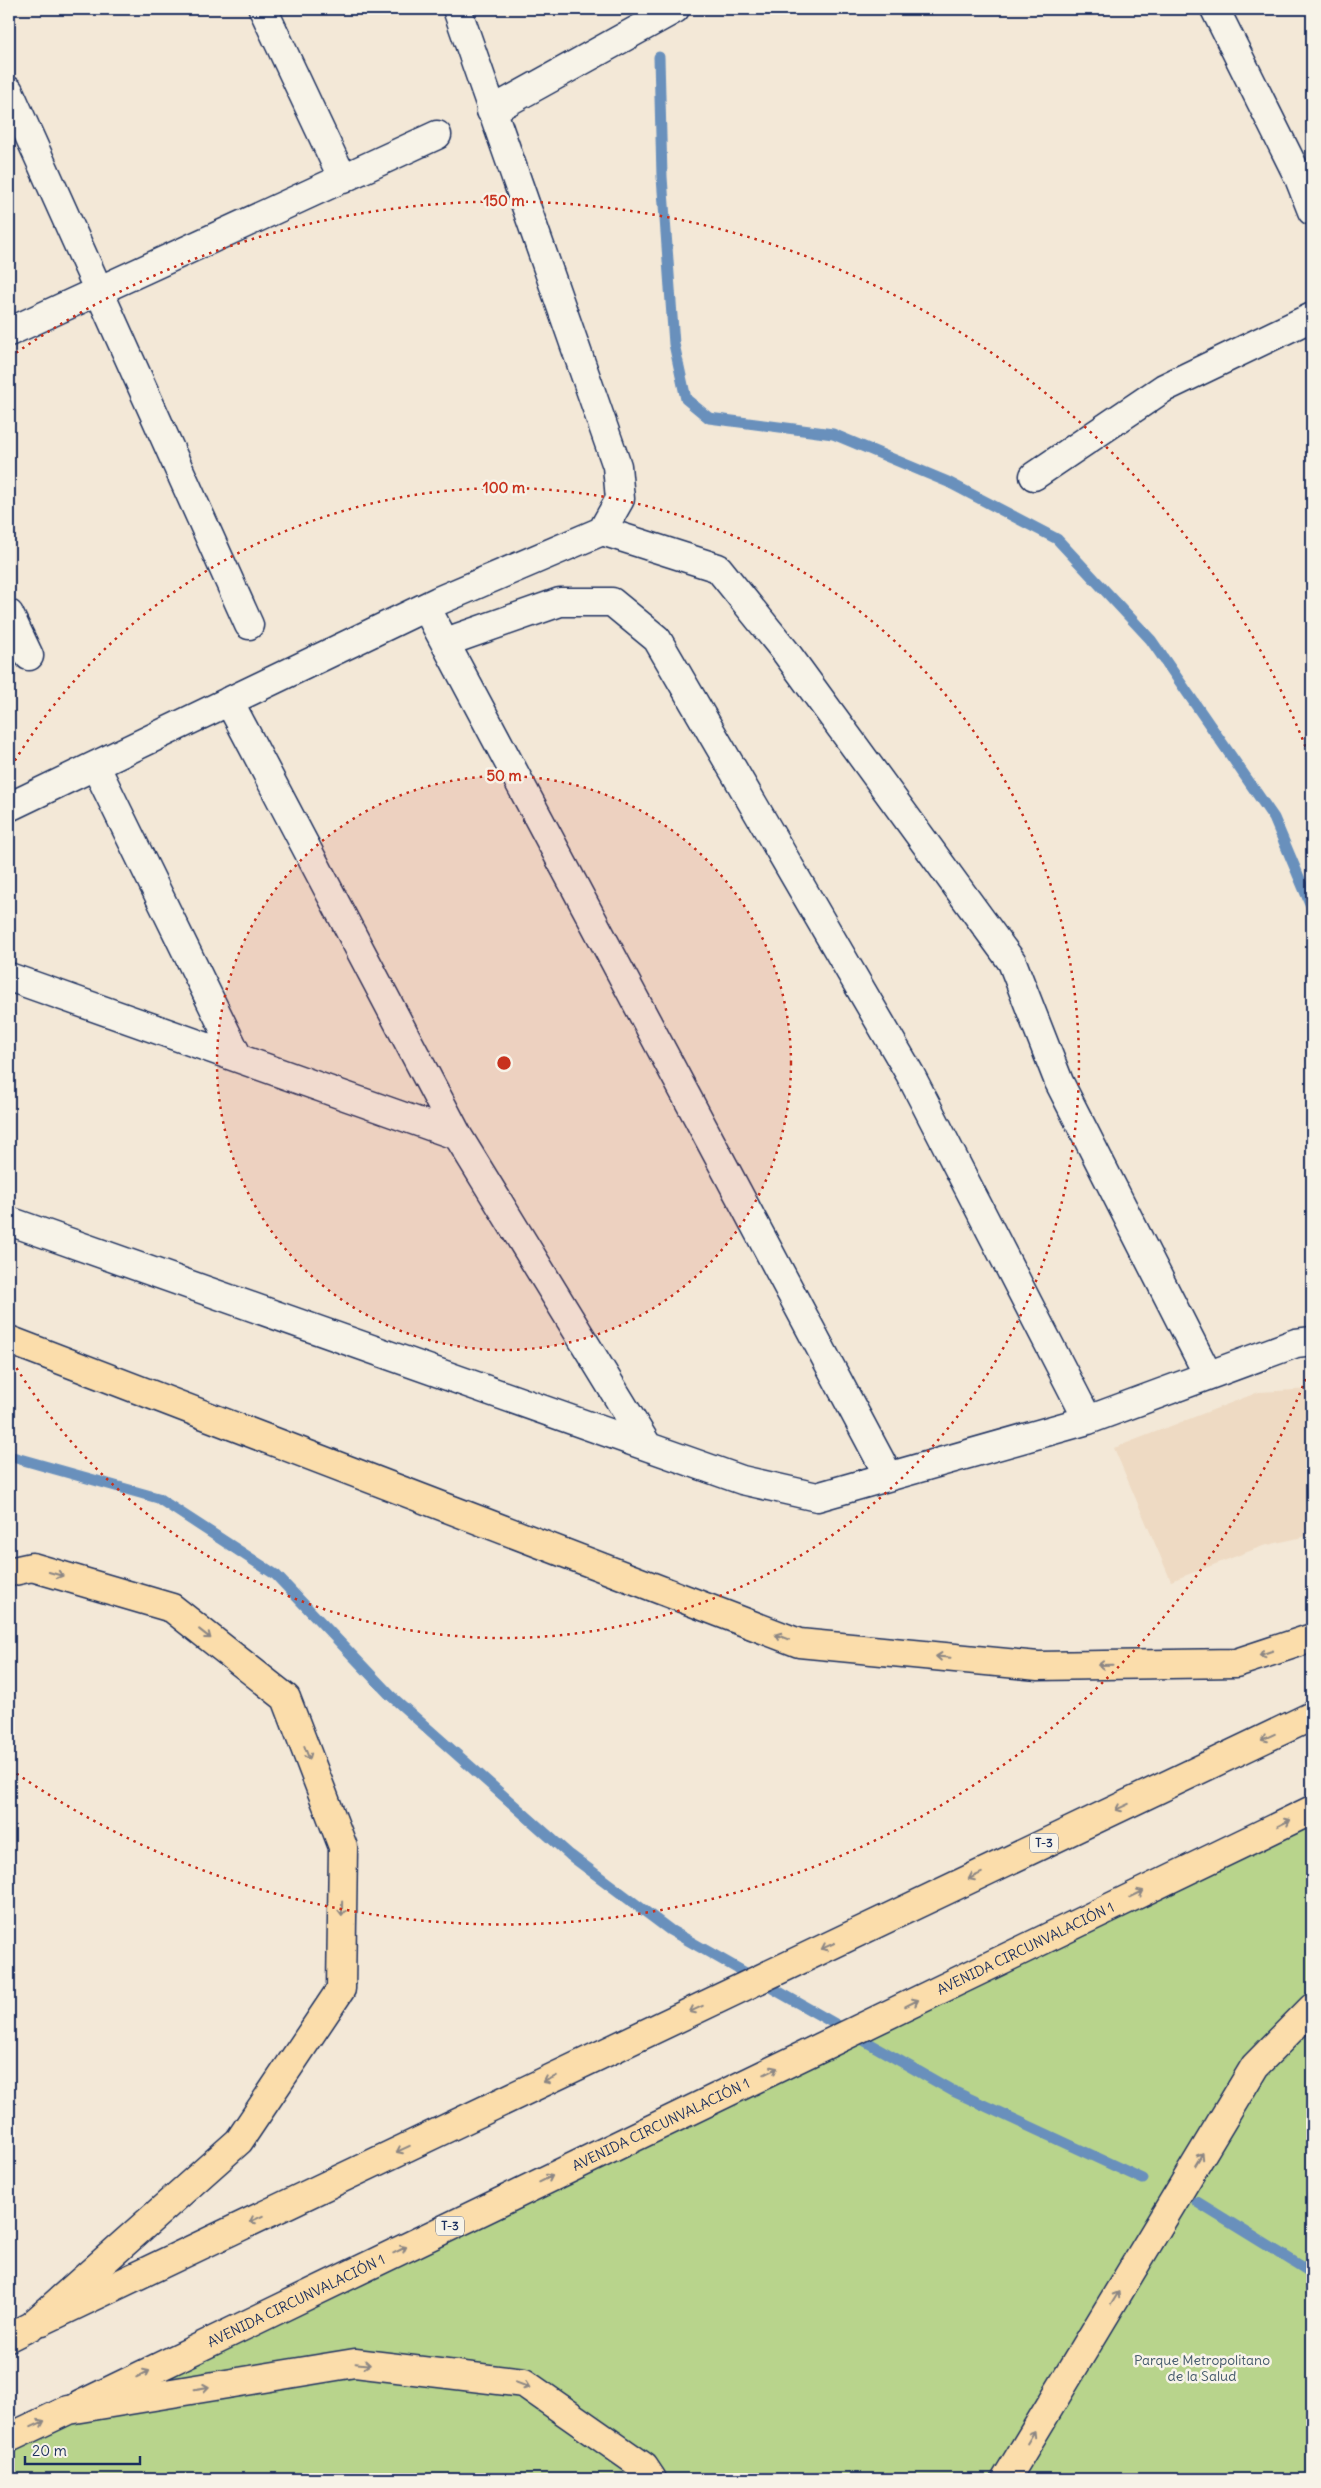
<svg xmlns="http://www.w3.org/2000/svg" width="1321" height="2488" viewBox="0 0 1321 2488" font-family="Delius,sans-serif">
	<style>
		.built { fill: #eedac3 }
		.green { fill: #b8d48c; stroke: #6a8275 }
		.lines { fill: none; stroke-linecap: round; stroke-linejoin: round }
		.stream { stroke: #6990bc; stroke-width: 11 }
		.street-casing { stroke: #1b2f5e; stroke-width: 31 }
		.primary-casing { stroke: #1b2f5e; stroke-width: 31 }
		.highway-casing { stroke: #1b2f5e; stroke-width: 31 }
		.street { stroke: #f7f3e8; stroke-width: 28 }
		.primary { stroke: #fbddab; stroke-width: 28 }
		.highway { stroke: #fbddab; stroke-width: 28 }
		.oneway { stroke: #8b8684 }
		.ring { fill: none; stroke: #c8321e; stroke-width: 2.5; stroke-dasharray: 2.5 5 }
		.labels { text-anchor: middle; stroke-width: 5; stroke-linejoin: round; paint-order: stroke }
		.shield { fill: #f7f3e8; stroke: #5d6a87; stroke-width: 1 }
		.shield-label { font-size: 12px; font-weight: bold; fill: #1b2f5e }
		.street-label { font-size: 14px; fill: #1b2f5e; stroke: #f7f3e8 }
		.park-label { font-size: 14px; fill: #42586a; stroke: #f7f3e8 }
		.centre { fill: #c8321e; stroke: #f7f3e8; stroke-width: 2.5 }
		.ring-label { font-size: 15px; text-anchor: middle; font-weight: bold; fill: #c8321e; stroke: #f7f3e8; stroke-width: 5; stroke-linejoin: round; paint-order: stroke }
	</style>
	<rect width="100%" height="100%" fill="#f3e8d7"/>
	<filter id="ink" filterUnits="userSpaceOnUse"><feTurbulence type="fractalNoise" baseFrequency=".02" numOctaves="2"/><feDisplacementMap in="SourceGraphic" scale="10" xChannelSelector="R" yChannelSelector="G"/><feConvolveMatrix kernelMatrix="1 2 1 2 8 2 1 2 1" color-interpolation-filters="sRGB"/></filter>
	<g filter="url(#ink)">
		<!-- built -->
		<path class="built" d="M1312,1389v146l-49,11 -92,35 -57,-133 145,-56z"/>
		<!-- green -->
		<path class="green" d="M1312,1810v669h-1303v-41z"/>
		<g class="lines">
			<!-- stream -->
			<path class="stream" d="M659,57l3,120 12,167 12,55 23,19 124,16 115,48 109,57 94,101 123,178 38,90
				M9,1456l149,42 118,77 114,120 180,160 100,75 283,161 190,88
				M1197,2202l115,71"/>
			<defs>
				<path id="street" d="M263,9l80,170
					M1215,9l84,169 13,33
					M9,91l240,534
					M491,111l184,-102
					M9,332l428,-197
					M1034,476l130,-88 148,-71
					M602,531l116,37 67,83 227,311 47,120 149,293
					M426,607l462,868
					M9,614l20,42
					M446,642l114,-40h52l45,37 253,435 178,346
					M229,701l229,435 189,309
					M96,767l142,290
					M9,807l429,-206 164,-70 18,-32 -3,-33 -160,-457
					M9,977l449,159
					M9,1221l733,259 75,17 271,-77 208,-77 16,-2"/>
				<g id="primary">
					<path d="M42,2321l1270,-605"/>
					<path id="s1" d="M80,2405l1232,-595"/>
					<path d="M1006,2479l249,-413 57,-58"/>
				</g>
				<path id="highway" d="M9,1340l790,303 239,23 198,-3 76,-25
					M9,1572l23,-5 140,41 114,90 57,149 -2,142 -102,152 -208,185 -22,11
					M9,2438l59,-28 287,-47 169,20 120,84 8,12"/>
			</defs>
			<!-- street casing -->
			<use href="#street" class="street-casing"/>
			<!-- primary casing -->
			<use href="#primary" class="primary-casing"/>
			<!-- highway casing -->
			<use href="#highway" class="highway-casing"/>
			<!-- street -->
			<use href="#street" class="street"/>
			<!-- primary -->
			<use href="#primary" class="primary"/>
			<!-- highway -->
			<use href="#highway" class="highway"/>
		</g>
		<!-- one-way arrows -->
		<defs><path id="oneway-shaft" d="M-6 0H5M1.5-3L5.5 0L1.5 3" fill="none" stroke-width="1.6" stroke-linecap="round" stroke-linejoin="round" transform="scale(1.25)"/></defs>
		<g class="oneway">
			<use href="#oneway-shaft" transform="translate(56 1574) rotate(16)"/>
			<use href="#oneway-shaft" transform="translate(205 1634) rotate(38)"/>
			<use href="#oneway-shaft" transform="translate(782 1637) rotate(-159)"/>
			<use href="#oneway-shaft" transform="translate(1266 1653) rotate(161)"/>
			<use href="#oneway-shaft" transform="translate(943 1657) rotate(-175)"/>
			<use href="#oneway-shaft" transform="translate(1105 1665) rotate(179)"/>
			<use href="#oneway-shaft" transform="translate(1268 1737) rotate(155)"/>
			<use href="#oneway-shaft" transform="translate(307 1753) rotate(69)"/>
			<use href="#oneway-shaft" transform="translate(1122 1807) rotate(155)"/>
			<use href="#oneway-shaft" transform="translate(1284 1823) rotate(-26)"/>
			<use href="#oneway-shaft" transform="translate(975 1876) rotate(155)"/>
			<use href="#oneway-shaft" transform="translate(1137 1894) rotate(-26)"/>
			<use href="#oneway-shaft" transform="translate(342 1909) rotate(91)"/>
			<use href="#oneway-shaft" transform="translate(828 1946) rotate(155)"/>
			<use href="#oneway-shaft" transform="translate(912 2003) rotate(-26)"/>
			<use href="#oneway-shaft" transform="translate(696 2009) rotate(155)"/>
			<use href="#oneway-shaft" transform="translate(771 2071) rotate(-26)"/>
			<use href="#oneway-shaft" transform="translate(550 2079) rotate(155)"/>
			<use href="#oneway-shaft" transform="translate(403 2149) rotate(155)"/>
			<use href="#oneway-shaft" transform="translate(1199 2159) rotate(-59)"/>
			<use href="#oneway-shaft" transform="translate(546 2179) rotate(-26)"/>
			<use href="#oneway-shaft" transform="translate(256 2219) rotate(155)"/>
			<use href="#oneway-shaft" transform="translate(400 2250) rotate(-26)"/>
			<use href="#oneway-shaft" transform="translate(1115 2298) rotate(-59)"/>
			<use href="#oneway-shaft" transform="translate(363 2364) rotate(6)"/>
			<use href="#oneway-shaft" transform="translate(143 2374) rotate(-26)"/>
			<use href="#oneway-shaft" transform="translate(523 2385) rotate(21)"/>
			<use href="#oneway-shaft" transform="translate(202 2388) rotate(-9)"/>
			<use href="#oneway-shaft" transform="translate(38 2424) rotate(-25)"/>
			<use href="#oneway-shaft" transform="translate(1031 2437) rotate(-59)"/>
		</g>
	</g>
	<!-- distance rings -->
	<circle cx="504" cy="1063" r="287" fill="#c8321e" fill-opacity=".12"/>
	<g class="ring">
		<circle cx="504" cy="1063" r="287"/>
		<path d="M11 767A575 575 0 1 1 11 1359"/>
		<path d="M1311 1365A862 862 0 0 1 10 1769M10 357A862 862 0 0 1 1311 761"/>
	</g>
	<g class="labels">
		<!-- shield labels -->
		<g class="shield">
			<rect x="1030" y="1833.5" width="28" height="19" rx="4"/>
			<rect x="436" y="2216.5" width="28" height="19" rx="4"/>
		</g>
		<g class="shield-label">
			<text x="1044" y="1847">T-3</text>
			<text x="450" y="2230">T-3</text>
		</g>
		<!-- street labels -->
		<g class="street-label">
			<text dy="5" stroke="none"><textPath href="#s1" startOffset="1050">AVENIDA CIRCUNVALACIÓN 1</textPath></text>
			<text dy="5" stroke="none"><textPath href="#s1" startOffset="645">AVENIDA CIRCUNVALACIÓN 1</textPath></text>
			<text dy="5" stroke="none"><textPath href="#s1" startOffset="240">AVENIDA CIRCUNVALACIÓN 1</textPath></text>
		</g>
		<!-- park labels -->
		<g class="park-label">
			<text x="1202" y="2365">Parque Metropolitano<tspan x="1202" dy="16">de la Salud</tspan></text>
		</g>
	</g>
	<circle cx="504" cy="1063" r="8" class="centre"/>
	<g class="ring-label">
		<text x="504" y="206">150 m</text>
		<text x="504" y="493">100 m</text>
		<text x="504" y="781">50 m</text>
	</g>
	<!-- margin -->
	<rect width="1321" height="2488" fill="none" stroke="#f7f3e8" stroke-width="30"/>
	<rect x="15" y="15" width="1291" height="2458" fill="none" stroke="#1b2f5e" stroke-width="2" filter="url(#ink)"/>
	<!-- scale -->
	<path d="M25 2456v8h115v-8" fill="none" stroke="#1b2f5e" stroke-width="2.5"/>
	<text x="32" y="2456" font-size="15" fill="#1b2f5e" stroke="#f7f3e8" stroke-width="4" paint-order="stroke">20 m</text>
</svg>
